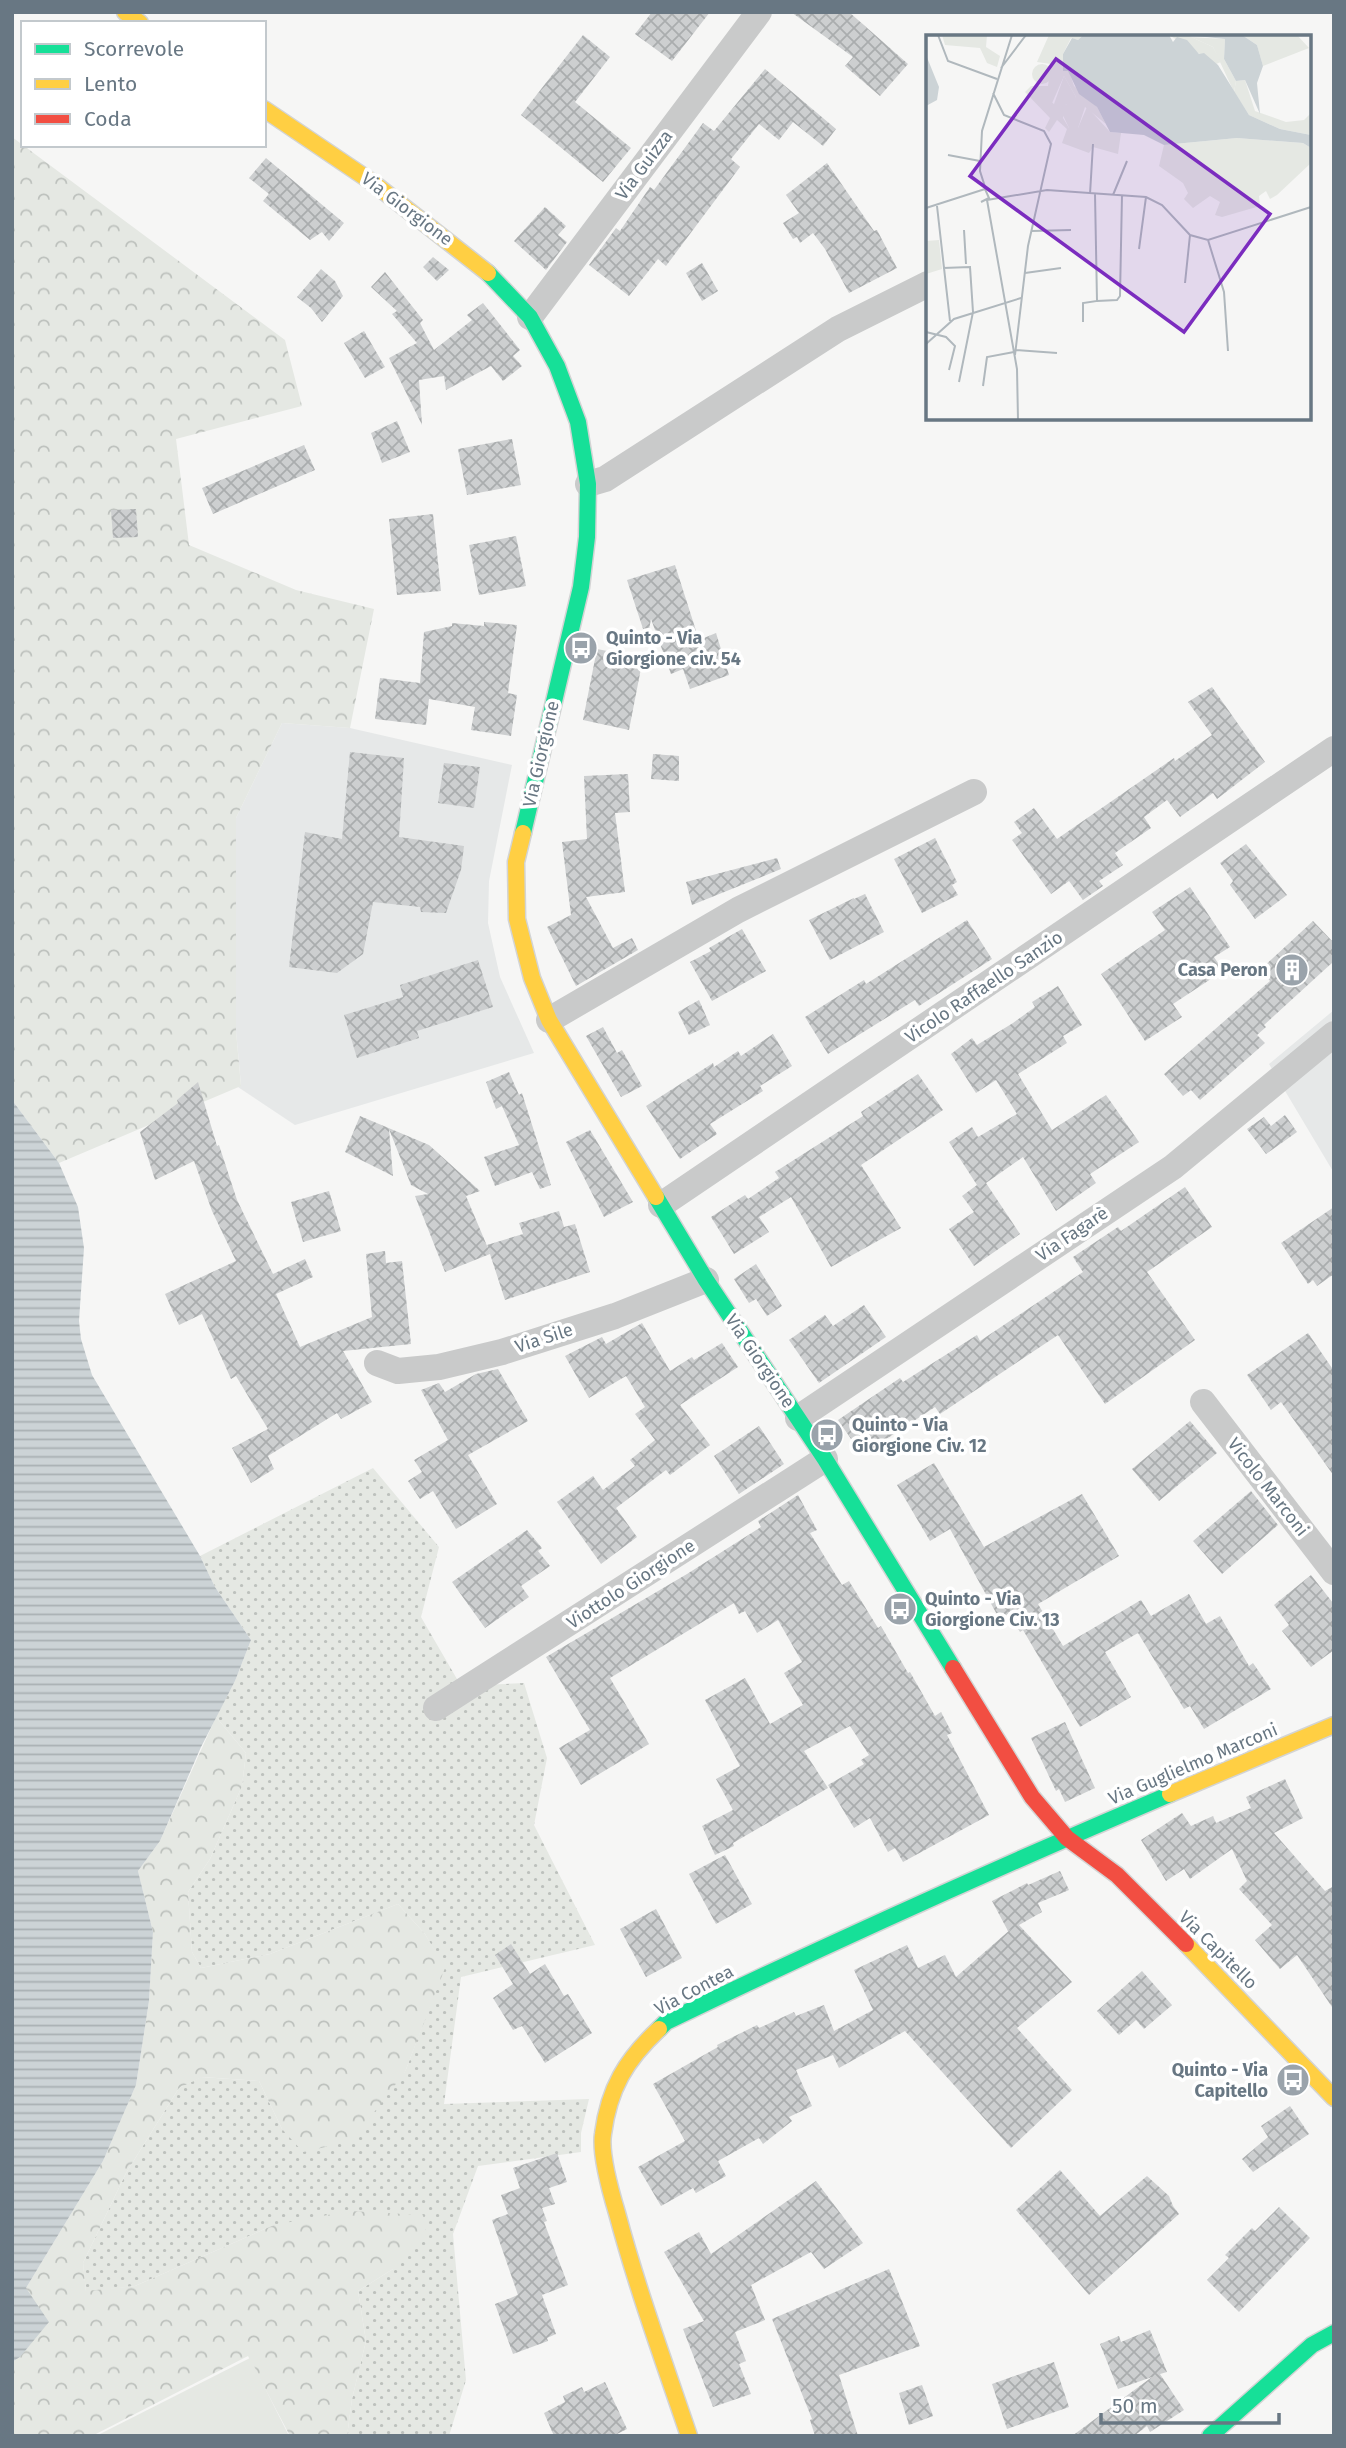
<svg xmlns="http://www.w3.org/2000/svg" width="1346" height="2448" viewBox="0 0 1346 2448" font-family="'Fira Sans',sans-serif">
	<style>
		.built { fill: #e6e8e8 }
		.grass { fill: url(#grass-dots) }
		.forest { fill: url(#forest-crowns) }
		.garden { fill: #e5e8e3 }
		.water { fill: url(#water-rules) }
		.building { fill: url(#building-cross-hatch) }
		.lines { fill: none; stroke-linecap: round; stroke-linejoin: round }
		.fast-casing { stroke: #d3d4d4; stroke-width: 19 }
		.slow-casing { stroke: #d3d4d4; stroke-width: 19 }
		.jam-casing { stroke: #d3d4d4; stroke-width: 19 }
		.street { stroke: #c9caca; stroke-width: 26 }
		.fast { stroke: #16e098; stroke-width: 16 }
		.slow { stroke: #ffcf43; stroke-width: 16 }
		.jam { stroke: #f24e42; stroke-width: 16 }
		.labels { text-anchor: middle; stroke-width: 7; stroke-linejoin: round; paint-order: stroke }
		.street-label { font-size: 18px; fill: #687783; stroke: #fff }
		.poi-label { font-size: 18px; font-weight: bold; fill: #687783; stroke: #fff; text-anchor: start }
		.inset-road { fill: none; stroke: #b0b8bd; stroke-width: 2 }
		.view { fill: #7b2cbf; fill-opacity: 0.15; stroke: #7b2cbf; stroke-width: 3.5 }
		.inset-edge { fill: none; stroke: #687783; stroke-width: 3.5 }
	</style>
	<defs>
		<pattern id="grass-dots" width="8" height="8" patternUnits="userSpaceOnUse" patternTransform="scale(1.75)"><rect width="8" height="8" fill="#e5e8e3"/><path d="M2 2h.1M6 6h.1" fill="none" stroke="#bdc1bd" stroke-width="1.8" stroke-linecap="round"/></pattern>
		<pattern id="forest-crowns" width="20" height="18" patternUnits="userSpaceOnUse" patternTransform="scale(1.75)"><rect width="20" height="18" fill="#e5e8e3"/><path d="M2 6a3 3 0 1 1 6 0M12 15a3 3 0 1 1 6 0" fill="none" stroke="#bdc1bd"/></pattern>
		<pattern id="water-rules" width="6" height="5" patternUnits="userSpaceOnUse" patternTransform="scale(1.75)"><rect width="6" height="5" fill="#ccd3d6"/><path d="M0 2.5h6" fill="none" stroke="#a9b0b3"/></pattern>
		<pattern id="building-cross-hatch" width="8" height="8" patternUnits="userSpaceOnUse" patternTransform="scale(1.75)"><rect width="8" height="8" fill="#cdcfd0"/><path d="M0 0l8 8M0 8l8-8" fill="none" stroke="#aaadae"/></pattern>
	</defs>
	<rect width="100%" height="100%" fill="#f6f6f5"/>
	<!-- built -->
	<path class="built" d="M282,723l68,5 162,37 -23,116 -1,42 12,54 34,76 -239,72 -57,-38 3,-2 -5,-54 -2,-128 2,-85z
		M1334,1010v163l-65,-109z"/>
	<!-- grass -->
	<path class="grass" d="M373,1468l66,79 -18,70 40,69 63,-3 23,75 -13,67 61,120 -134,32 -17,127 145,-5 -8,34v19l-103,14 -25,68 13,146 -17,56h-102l5,-37 14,-58 -8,-50 35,-22 -119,-44 -139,61 -49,6 -3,-29 43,-90 53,-85 22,-11 58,4 23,48 123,-57 39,-104 -19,-34 -27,-30 -128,50 -69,14 -9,-16 -4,-60 22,-33 32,-73 4,-33 -30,-36 19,-36 16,-41 -36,-53 -15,-31z"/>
	<!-- forest -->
	<path class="forest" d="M12,137l273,203 17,66 -126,33 13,106 107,45 78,19 -24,119 -68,-5 -46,95v213l5,55 -182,77 -47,-63z
		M216,1717l30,36 -4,33 -32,73 -22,33 4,60 9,16 69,-14 128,-50 27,30 20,34 -40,104 -53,69 -49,11 -21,-23 -23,-48 -57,-4 -23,11 -53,85 -43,90 3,28 49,-5 139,-61 75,-14 74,4 3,20 -33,34 -35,22 8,50 -14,58 -5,37h-57l-42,-80 -156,80h-80v-74l8,-5 6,-69 77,-127 33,-76 13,-84 4,-69 -15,-61 22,-30z"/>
	<!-- garden -->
	<path class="garden" d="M250,2358l39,78h-193z"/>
	<!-- water -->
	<path class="water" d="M12,1100l47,63 19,44 6,41 -5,73 2,18 11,36 108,181 15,31 36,53 -16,41 -34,66 -41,94 -22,30 15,61 -4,69 -13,84 -33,76 -77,127 23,34 -29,35 -8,5z"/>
	<!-- building -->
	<path class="building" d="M652,12h58l-38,49 -37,-27z
		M791,12h58l59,52 -28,32 -35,-30 8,-9z
		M583,35l27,22 -35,45 56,46 -28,34 -82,-67z
		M765,69l71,60 -13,17 -30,-24 -14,18 -20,-16 -28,35 9,8 -74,99 -8,-7 -29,37 -40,-31 27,-37 4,3 30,-44 4,3 49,-67 11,8z
		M266,158l78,65 -15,18 -7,-9 -12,8 -47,-39 6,-7 -20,-16z
		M827,163l47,68 3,-1 20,38 -48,25 -24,-44 -12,-16 -13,10 -3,-6 -4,2 -10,-16 16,-10 -13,-18z
		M545,207l21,19 -8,9 9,7 -21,28 -32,-29z
		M433,257l16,13 -12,11 -14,-14z
		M702,263l16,28 -16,10 -16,-28z
		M321,269l14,12 8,15 -21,26 -11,-14 -14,-11z
		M385,272l38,48 -3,3 14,27 38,-30 -5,-5 16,-12 37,47 -7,6 9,10 -19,15 -12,-15 -45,24 -2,-14 -25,4 3,45 -33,-67 28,-15 -25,-29 5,-3 -26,-24z
		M364,331l21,36 -20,11 -21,-35z
		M397,421l13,31 -28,11 -11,-30z
		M512,439l9,46 -54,10 -9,-46z
		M304,445l11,25 -102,44 -11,-26z
		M136,509l2,28 -25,1 -2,-28z
		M433,514l8,77 -44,4 -8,-76z
		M516,536l10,50 -47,9 -10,-50z
		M675,565l24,75 17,-7 13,42 -39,14 -7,-20 -12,5 -20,-55 -4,22 -20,-61z
		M484,622l33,3 -9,68 9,2 -6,41 -40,-6 4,-23 -46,-8 -3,26 -51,-6 5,-41 40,5 4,-51 28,-6v-3l32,3z
		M597,649l46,9 -14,72 -46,-10z
		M1212,687l53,75 -48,37 -4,-6 -33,24 -13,-17 -23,17 7,11 -36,25 8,12 -24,16 4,5 -20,14 -14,-19 -18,13 -39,-54 10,-7 -8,-11 20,-14 23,31 117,-81 1,3 37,-26 -24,-33z
		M350,752l54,6 -5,79 65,9 -3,24 -15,43 -25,-1 -1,-5 -47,-5 -10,52 -26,19 -48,-6 16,-135 37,7z
		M653,754l26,2v25l-28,-2z
		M444,763l36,4 -6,41 -36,-5z
		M628,774l2,38 -15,1 10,79 -39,5 27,51 19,-10 6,12 -62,36 -29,-59 24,-12 -9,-73 25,-3 -3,-63z
		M935,838l22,44 -5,3 6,10 -36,18 -28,-54z
		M1246,844l41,51 -32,24 -25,-34 3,-4 -13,-18z
		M777,858l4,11 -89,36 -6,-23z
		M1190,887l40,60 -16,10 9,14 -50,33 9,13 -37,24 -44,-67 64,-44 -13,-18z
		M865,894l19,38 -54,28 -21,-40 45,-22v1z
		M967,920l25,39 -73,47 -4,-6 -87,54 -23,-37 59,-37 2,4z
		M1313,921l21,22v18l-70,64 2,2 -9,8 8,8 -65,57 -9,-10 -8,6 -19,-22 106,-93 -9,-12z
		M742,929l24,42 -54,30 -22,-39 21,-11 -2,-3z
		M478,960l15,47 -76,24 2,7 -62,20 -13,-43 59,-18 -3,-12z
		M1058,986l24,39 -19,11 4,7 -49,31 34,56 54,-35 33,47 -49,32 6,9 -40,28 -33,-54 -37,26 34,51 -46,32 -25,-37 25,-17 -12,-16 15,-11 -28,-43 23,-15 6,10 39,-23 -21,-34 -20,13 -25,-39 21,-16 5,7 36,-22 22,-16 -3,-5z
		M699,1000l11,25 -21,10 -11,-23z
		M603,1027l14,26 5,-3 20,36 -21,11 -35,-61z
		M773,1034l19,32 -32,20 3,5 -53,33 7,10 -37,25 -34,-53 67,-43 1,4 24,-16 3,5z
		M509,1072l10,23 3,-2 29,92 -11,4 -8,-17 -37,14 -11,-29 35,-12 -17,-39 -6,3 -10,-27z
		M918,1074l25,36 -82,55 40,63 -70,39 -40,-70 -32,20 10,15 -35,22 -23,-37 34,-22 3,4 31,-21 -4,-6 88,-56 -2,-4z
		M198,1082l19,64 2,-1 18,55 36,74 32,-15 8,18 -37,17 24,53 72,-30 -6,-63 19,-3 1,12 16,-2 9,83 -68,7 29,51 -31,17 -4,-6 -69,43 6,13 -23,14 -19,-35 36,-19 -32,-53 -5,3 -29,-65 -23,11 -14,-31 71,-33 -24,-50 -18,-50 -39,19 -15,-48 38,-29 -1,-3z
		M1285,1115l12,17 -31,22 -19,-25 17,-12 7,9z
		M360,1116l69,29 51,46 -14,5 24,57 -3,-8 36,-11 -4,-11 40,-12 5,16 11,-3 15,48 -85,28 -15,-46 -45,18 -30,-76 13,-2 -17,-9 -22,-56 4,47 -48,-24z
		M590,1130l43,72 -29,15 -38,-75z
		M1185,1187l27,40 -65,45 48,68 -90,64 -47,-69 -118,79 -5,-7 -73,48 -24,-35 62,-42 3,4 74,-47 3,6 103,-69 -10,-15 45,-30 3,4z
		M329,1191l12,40 -38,11 -12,-40z
		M1334,1207v67l-17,12 -4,-6 -5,4 -27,-41z
		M756,1264l26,42 -15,10 -11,-17 -7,4 -15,-24z
		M864,1305l22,32 -67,46 -30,-43 36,-25 8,11z
		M642,1323l28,48 22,-14 2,3 28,-17 16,24 -58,38 30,40 -40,30 -4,-5 -50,38 21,29 -36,27 -44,-62 36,-26 10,14 32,-24 -5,-6 25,-20 -20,-26 10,-7 -19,-31 -37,22 -24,-42 37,-19 4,7z
		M1308,1333l26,38v105l-53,-74 -10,8 -24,-35z
		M498,1369l30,52 -60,34 29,49 -41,25 -23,-38 -13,8 -12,-18 14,-9 -8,-12 34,-20 -27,-50 18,-7 6,9 31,-18z
		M1190,1421l27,32 -58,48 -27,-32z
		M759,1426l25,38 -45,30 -25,-38z
		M934,1463l50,84 98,-53 37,62 -81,48 25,42 78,-46 10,16 38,-22 17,30 14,-8 29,50 4,-3 18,26 -67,40 -14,-23 -6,3 -46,-76 -33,19 26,45 -51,30 -57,-97 -3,2 -11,-19 -9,7 -50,-91 -20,12 -33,-56z
		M1251,1491l27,34 -56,49 -29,-33z
		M798,1495l19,35 -7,3 32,52 7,-4 29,47 3,-2 27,47 2,-1 25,44 6,-4 11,21 -5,2 42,80 -86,47 -8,-14 -7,4 -18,-34 -16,10 -26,-43 36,-21 -3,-4 8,-5 -19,-29 -46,25 24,37 -95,55 1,3 -19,9 -13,-29 31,-16 -17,-31 24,-13 -35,-66 40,-22 25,46 33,-19 -19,-32 18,-11 -24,-42 -21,13 -12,-22 -6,3 -5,-11 -124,75 39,66 -68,41 -22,-37 31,-18 -44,-73 141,-83 74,-47 -3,-6z
		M527,1530l15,18 -4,3 12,15 -29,20 8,11 -44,31 -33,-46z
		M1311,1575l22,28 1,47 -23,17 -29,-36 7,-6 -15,-20z
		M1065,1722l30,66 -30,14 -6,-13 -3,2 -25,-53z
		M1285,1779l18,39 -29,15 51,58 9,-5v124l-37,-55 -17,14 -25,-29 17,-15 -33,-36 8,-8 -15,-32 -42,30 -6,-10 -18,12 -25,-41 41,-27 9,13 22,-10 3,7 35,-15 -5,-11z
		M725,1855l27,49 -36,20 -27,-50z
		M1060,1871l9,19 -31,13 4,9 -23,13 53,57 -55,46 55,62 -61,58 -106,-117 -66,37 -6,-13 -37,15 16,36 -23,11 3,4 -29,23 -4,-6 -41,23 8,15 -30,17 -3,-5 -32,18 -23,-39 47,-26 -32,-57 65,-37 -1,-2 40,-20 2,3 35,-16 2,4 28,-11 10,26 39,-21 -19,-40 53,-25 11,23 27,-13 11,22 55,-48 -3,2 -16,-30 35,-18 1,2z
		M656,1909l26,49 -36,19 -26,-48z
		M511,1944l19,30 15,-10 19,32 4,-2 24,39 -47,30 -23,-37 -9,4 -20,-32 20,-14 -18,-29z
		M1142,1971l30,34 -28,24 -8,-9 -17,15 -22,-24z
		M1290,2106l19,28 -56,38 -11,-13 26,-22 -7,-11z
		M557,2153l10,29 -18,6 6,16 -13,4 5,13 -3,1 24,63 -26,10 14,39 -9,4 1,3 -35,13 -18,-50 23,-9 -26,-75 16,-6 -7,-19 19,-7 -7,-20z
		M1060,2170l40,46 47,-40 22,20 4,10 6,8 -90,81 -73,-85z
		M816,2181l47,62 -39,26 -13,-17 -60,33 14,35 -30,12 11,29 -7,3 12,30 -38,13 -30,-78 21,-8 -40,-69 35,-20 12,22z
		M1279,2207l31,31 -71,74 -32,-32 22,-22 -4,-3 27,-27 3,3z
		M889,2269l31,77 -81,29 19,61h-43l-5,-16 2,-1 -40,-100z
		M1150,2330l17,42 -7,2 24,36 -34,22 -3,-6 -13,10h-62l80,-59 -34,12 -18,-45 19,-8 2,6z
		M1054,2362l15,45 -62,22 -15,-45z
		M605,2382l22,47 -14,7h-59l-10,-23 21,-11 -2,-6 19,-9 2,5z
		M922,2385l11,31 -24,9 -10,-32z"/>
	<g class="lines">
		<defs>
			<path id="fast" d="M488,273l42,44 27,49 21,56 10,62 -1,53 -6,50 -58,246
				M656,1197l50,83 119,179 128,209
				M659,2029l7,-7c166,-80 335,-156 504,-228
				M1210,2436l102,-91 22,-12"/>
			<path id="slow" d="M125,12l15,11
				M264,109l108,73 116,91
				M523,833l-7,29 1,57 15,59 17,42 107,177
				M1170,1794l164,-69
				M1186,1944l148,154
				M659,2029c-33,31 -50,59 -56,105 -3,19 8,59 14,79 20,75 47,149 72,223"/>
			<path id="jam" d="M953,1668l79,129 35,41 50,37 69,69"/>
		</defs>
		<!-- fast casing -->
		<use href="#fast" class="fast-casing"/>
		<!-- slow casing -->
		<use href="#slow" class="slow-casing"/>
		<!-- jam casing -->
		<use href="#jam" class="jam-casing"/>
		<!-- street -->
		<path class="street" d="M530,317l229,-305
			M588,484l17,-5 233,-150 90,-45
			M549,1020l189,-110 236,-118
			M661,1205l673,-456
			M377,1363l21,8 41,-4 63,-15 113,-36 91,-36
			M1203,1402l131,170
			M798,1418l375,-251 161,-133
			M436,1708l389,-249"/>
		<!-- fast -->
		<use href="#fast" class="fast"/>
		<!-- slow -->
		<use href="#slow" class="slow"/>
		<!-- jam -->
		<use href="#jam" class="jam"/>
	</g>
	<!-- icons -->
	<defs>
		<symbol id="bus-disc" viewBox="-11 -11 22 22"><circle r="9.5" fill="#9aa3ab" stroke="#fff"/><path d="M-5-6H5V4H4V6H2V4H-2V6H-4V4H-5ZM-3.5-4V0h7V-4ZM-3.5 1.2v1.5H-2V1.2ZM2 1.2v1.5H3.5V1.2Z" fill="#fff"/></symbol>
		<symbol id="building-disc" viewBox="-11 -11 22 22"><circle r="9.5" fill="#9aa3ab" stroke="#fff"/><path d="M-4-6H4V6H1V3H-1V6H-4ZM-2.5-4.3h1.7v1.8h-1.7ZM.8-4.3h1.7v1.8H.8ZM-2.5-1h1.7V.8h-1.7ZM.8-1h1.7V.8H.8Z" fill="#fff"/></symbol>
	</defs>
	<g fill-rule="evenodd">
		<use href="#bus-disc" x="562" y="629" width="38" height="38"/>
		<use href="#building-disc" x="1273" y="951" width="38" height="38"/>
		<use href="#bus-disc" x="808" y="1416" width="38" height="38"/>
		<use href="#bus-disc" x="881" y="1590" width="38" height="38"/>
		<use href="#bus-disc" x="1274" y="2061" width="38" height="38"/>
	</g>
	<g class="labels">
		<!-- street labels -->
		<g class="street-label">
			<text transform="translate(644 165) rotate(-53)" y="6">Via Guizza</text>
			<text transform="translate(407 209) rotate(37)" y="6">Via Giorgione</text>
			<text transform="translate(541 754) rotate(-77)" y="6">Via Giorgione</text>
			<text transform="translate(984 987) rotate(-34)" y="6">Vicolo Raffaello Sanzio</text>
			<text transform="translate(1072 1234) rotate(-34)" y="6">Via Fagarè</text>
			<text transform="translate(544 1338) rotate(-18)" y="6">Via Sile</text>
			<text transform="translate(760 1361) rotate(56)" y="6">Via Giorgione</text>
			<text transform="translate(1268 1487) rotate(52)" y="6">Vicolo Marconi</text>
			<text transform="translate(631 1584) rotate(-33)" y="6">Viottolo Giorgione</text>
			<text transform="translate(1193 1764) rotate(-23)" y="6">Via Guglielmo Marconi</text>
			<text transform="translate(1218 1950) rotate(45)" y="6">Via Capitello</text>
			<text transform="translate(694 1990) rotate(-28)" y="6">Via Contea</text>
		</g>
		<!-- poi labels -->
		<g class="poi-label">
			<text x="606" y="644">Quinto - Via<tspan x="606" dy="21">Giorgione civ. 54</tspan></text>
			<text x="1268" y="976" text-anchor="end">Casa Peron</text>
			<text x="852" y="1431">Quinto - Via<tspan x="852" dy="21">Giorgione Civ. 12</tspan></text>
			<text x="925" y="1605">Quinto - Via<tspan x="925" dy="21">Giorgione Civ. 13</tspan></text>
			<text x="1268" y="2076" text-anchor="end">Quinto - Via<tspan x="1268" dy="21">Capitello</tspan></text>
		</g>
	</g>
	<!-- overview -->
	<g transform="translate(926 35)">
		<rect width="385" height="385" fill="#f6f6f5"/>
		<path d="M316,0h55l12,13 -46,18 -6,-21zM265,2l34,2 -1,20 12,22 -2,11 -21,-45zM138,41l12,21 -5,8 -5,-1 -3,14 6,10h9l9,-21 23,25 11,1 -3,21 -25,-7 -4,6 -27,-10 5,-14 -10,-9 -8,12 -4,-4 5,-10 -25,-26 6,-6 23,18z" fill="#e5e8e3"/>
		<path d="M16,0h45l-1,12 14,9 -3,11 -10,-4 -7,-15 -35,-3zM123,0h34l-5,5 -7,-2 -8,16 11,32 23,21 9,17 -21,-17 -7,21h-9l-9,-19 16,-12 -12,-21 -15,34 -3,-10 -15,-14h17l3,-22 -14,-2zM243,0h18l26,12 8,15 -5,2zM319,45l10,31 31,11 18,-2 7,-7v22l-31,-6 -31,-14 -15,-23 2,-11zM311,103l66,5 8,5v15l-34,32 -7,4 -4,-8 -7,5 1,10 -38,11 -7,-2 5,-13 -10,-6 -17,12 -9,-9 4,-6 -5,-10 -24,-17 5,-21z" fill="#e5e8e3"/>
		<path d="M13,205l3,29 -16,5v-33z" fill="#e5e8e3"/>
		<path d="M106 39a10 10 0 1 1 20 0a10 10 0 1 1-20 0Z" fill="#e5e8e3"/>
		<path d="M157,0h86l4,7 4,-5 10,3 12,14 5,-1 14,12 31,50 31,14 31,6v13l-8,-5 -66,-5 -73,7 -20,-10 -34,-3 -13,-25 -18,-13 -11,-23h-5v-17l9,-16 6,2zM261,0h55l15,10 6,21 -6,17 3,31 -15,-34 -9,1 -12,-22 1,-20zM0,20l13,32 -2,13 -11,6z" fill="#ccd3d6"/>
		<path class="inset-road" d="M12,0l10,26 49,18M75,33l25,-33M67,58l11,22 40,16 7,13 -23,102 -13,109M22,120l32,6M60,155l-6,-19 2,-40 30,-96M164,159l3,-50M187,160l14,-34M61,165l60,-10 99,7 16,8 28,30 18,5 103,-33M61,165l30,169 1,51M11,171l13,115M0,173l59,-19 4,9 -8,4M38,195l2,34M106,196l39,-1M282,205l16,52 4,59M213,214l7,-52M17,233l27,-1 3,45 -14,70M99,238l36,-5M259,248l5,-48M171,266l20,-1 3,-4 2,-101M157,287v-19l14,-2 -2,-107M0,297l20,5 9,9 -6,24M0,309l28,-25 67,-21M89,315l42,3M57,351l4,-29 27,-5"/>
		<path class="view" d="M130,24l214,155 -86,118 -214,-156z"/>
		<rect width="385" height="385" class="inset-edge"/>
	</g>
	<!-- border -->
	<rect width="1346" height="2448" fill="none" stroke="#687783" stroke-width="28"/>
	<!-- legend -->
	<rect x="21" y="21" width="245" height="126" fill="#ffffff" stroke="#c3c9cd" stroke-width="2"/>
	<rect x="35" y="44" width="35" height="10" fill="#16e098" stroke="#c3c9cd" stroke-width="2"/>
	<text x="84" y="56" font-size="21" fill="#687783">Scorrevole</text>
	<rect x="35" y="79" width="35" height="10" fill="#ffcf43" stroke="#c3c9cd" stroke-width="2"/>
	<text x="84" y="91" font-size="21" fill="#687783">Lento</text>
	<rect x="35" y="114" width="35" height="10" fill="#f24e42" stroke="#c3c9cd" stroke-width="2"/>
	<text x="84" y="126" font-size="21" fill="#687783">Coda</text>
	<!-- scale -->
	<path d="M1101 2413v10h178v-10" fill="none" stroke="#687783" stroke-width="3.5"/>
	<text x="1112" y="2413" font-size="21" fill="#687783" stroke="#ffffff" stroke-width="5" paint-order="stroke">50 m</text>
</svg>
